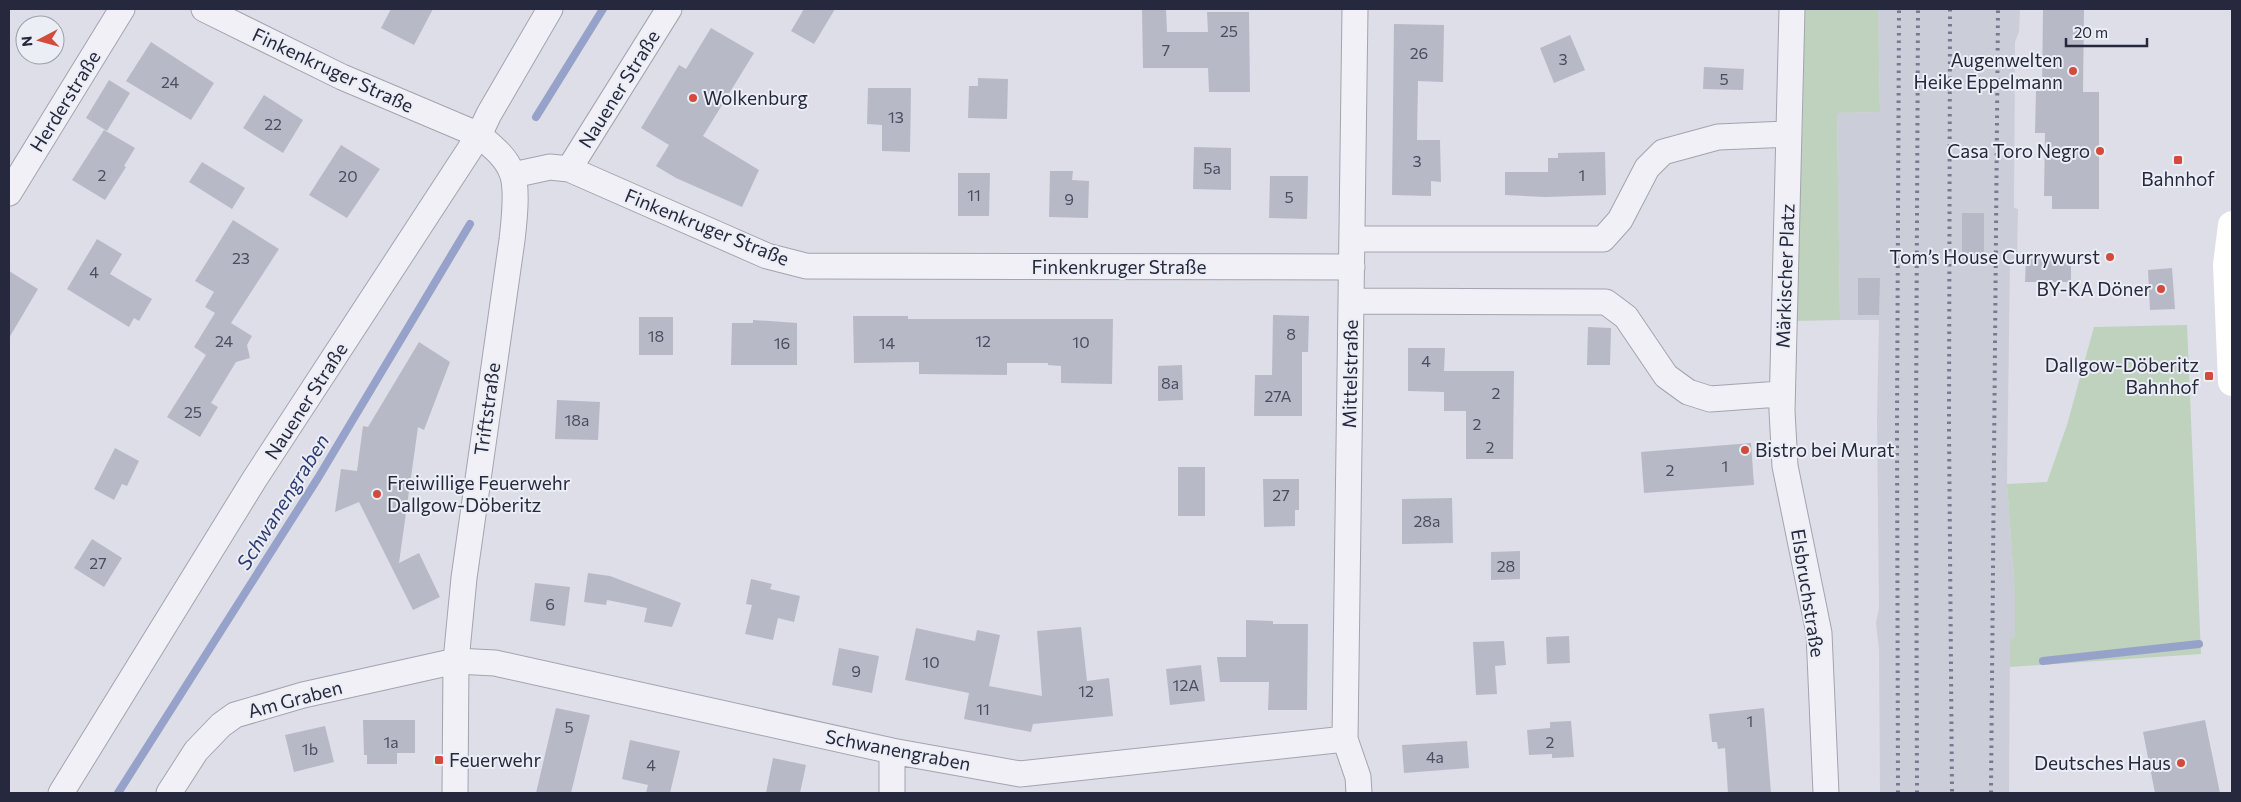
<svg xmlns="http://www.w3.org/2000/svg" width="2241" height="802" viewBox="0 0 2241 802" font-family="Commissioner,sans-serif">
	<style>
		.built { fill: #cbcdd9 }
		.green { fill: #bed2be }
		.lines { fill: none; stroke-linecap: round; stroke-linejoin: round }
		.stream { stroke: #96a2c9; stroke-width: 8 }
		.building { fill: #b7b9c7 }
		.street-casing { stroke: #a2a4b1; stroke-width: 27 }
		.street { stroke: #f0f0f6; stroke-width: 25 }
		.secondary { stroke: #fff; stroke-width: 28 }
		.rail { stroke: #767991; stroke-width: 4; stroke-dasharray: 2.5 5; stroke-linecap: butt }
		.poi-dot { fill: #d24b3c; stroke: #eceef5; stroke-width: 2 }
		.labels { text-anchor: middle; stroke-width: 4; stroke-linejoin: round; paint-order: stroke }
		.number-label { font-size: 16px; fill: #4a4d60 }
		.poi-label { font-size: 19px; fill: #26293e; stroke: #eceef5; text-anchor: end }
		.street-label { font-size: 19px; fill: #26293e; stroke: #eceef5 }
		.water-label { font-size: 20px; font-style: italic; fill: #2f3c73; stroke: #eceef5 }
	</style>
	<rect width="100%" height="100%" fill="#dddee7"/>
	<!-- built -->
	<path class="built" d="M1878,9l142,1 -1,22 -4,10 -1,166 4,1 -1,51h-7l-3,224 8,109v43l-5,6 -1,151h-129l-1,-143 -3,-27 3,-15 -2,-188 2,-100h-39l-3,-207 43,-1z"/>
	<!-- green -->
	<path class="green" d="M1804,9h74l2,103 -43,1 3,207 -46,1 9,-206z
		M2187,325l14,329 -191,13v-26l5,-5v-42l-8,-110 40,-2 20,-57 27,-98z"/>
	<g class="lines">
		<!-- stream -->
		<path class="stream" d="M536,117l67,-108
			M2043,661l156,-17
			M118,793l200,-315 152,-254"/>
	</g>
	<!-- building -->
	<path class="building" d="M391,9h42l-19,36 -33,-17z
		M804,9h31l-21,35 -23,-13z
		M1166,9l1,23h41l-1,-20h42l1,80h-41l-1,-24h-65l-1,-58z
		M2043,9h41l-1,83h16v117h-47v-13h-8l1,-63h-10l1,-42h6z
		M1394,24l50,1 -1,57 -25,-1 -1,59h23l1,42 -10,-1v15l-39,-1z
		M711,28l43,25 -51,83 56,34 -17,37 -66,-29 -20,-12 13,-21 -28,-17 38,-63 7,4z
		M1570,35l15,35 -31,13 -14,-35z
		M151,42l63,41 -23,37 -65,-39z
		M1704,67l40,2 -1,21 -40,-1z
		M978,78l30,1 -1,40 -39,-1 1,-32h9z
		M109,80l21,13 -23,38 -21,-13z
		M868,88h43l-1,64 -28,-1v-26l-15,-1z
		M264,95l39,25 -20,33 -40,-25z
		M104,130l31,18 -11,18 2,1 -21,33 -33,-20z
		M341,145l39,24 -33,49 -38,-23z
		M1194,147l37,1v42l-38,-1z
		M1605,152l1,43 -61,2 -40,-2v-23h43v-14h10v-5z
		M202,162l43,26 -13,21 -43,-27z
		M1050,171h23l-1,9 17,1 -1,37 -39,-1z
		M958,173h32l-1,43h-31z
		M1270,176h38l-1,43 -38,-1z
		M1962,213h22v47h-22z
		M233,220l46,29 -48,74 21,13 -5,9 3,13 -14,4 -25,41 7,4 -18,30 -33,-20 39,-62 -12,-8 21,-34 -10,-6 9,-15 -19,-11z
		M97,239l25,15 -12,20 42,25 -13,22 -5,-3 -5,9 -62,-38z
		M2026,259h45v23h-46z
		M2172,268l3,41 -25,1 -2,-40z
		M9,271l29,18 -29,49z
		M1858,278h22l-1,37h-21z
		M1273,315l36,1 -1,36h-6v64h-48l1,-41h17z
		M853,316h55v3h205l-1,65 -51,-1v-17l-13,-1v-2h-41v12l-88,-1v-12l-65,1z
		M639,317h34v38h-34z
		M753,320l44,3v42h-66l1,-42h21z
		M1588,327l23,1 -1,37h-23z
		M419,342l31,20 -26,68 -6,-3 -19,136 20,-10 21,44 -27,13 -54,-108 -24,10 6,-43 16,2 6,-45 5,1z
		M1408,348h37l-1,23h70l-1,88h-47v-48h-22v-19l-36,-1z
		M1182,365l1,35 -25,1v-35z
		M557,400l43,2 -2,38 -43,-1z
		M1751,443l3,42 -110,8 -3,-41z
		M115,448l24,13 -12,25 -5,-2 -8,16 -20,-11z
		M1178,467h27v49h-27z
		M1263,479h36v31h-4v16l-31,1z
		M1452,498l1,45 -51,1v-45z
		M92,539l30,19 -18,29 -30,-19z
		M1520,551v28l-29,1v-28z
		M588,573l22,3 71,27 -9,24 -28,-5 3,-14 -40,-8 -1,5 -22,-3z
		M751,579l21,5 -2,5 30,7 -6,26 -16,-4 -5,22 -28,-6 7,-29 -6,-1z
		M535,583l35,4 -5,39 -35,-5z
		M1246,620l27,1v3h35l-1,86h-39l1,-28h-49l-3,-25h29z
		M1081,627l6,54 22,-3 4,38 -80,8 -2,8 -67,-13 5,-26 -64,-13 11,-52 59,13 2,-11 23,5 -11,51 53,10 -5,-65z
		M1569,636l1,27 -23,1 -1,-27z
		M1504,641l2,24 -11,1 2,28 -21,1 -3,-53z
		M839,648l40,8 -7,37 -40,-8z
		M1201,665l4,36 -35,4 -4,-36z
		M556,708l34,7 -19,78h-35z
		M1764,708l7,85h-43l-3,-45 -7,1 -1,-7h-5l-3,-28z
		M363,720h52v33h-18v11h-30v-9h-3z
		M2205,720l15,73h-65l-12,-61z
		M1571,721l3,36 -22,1v-4l-23,1 -2,-25 23,-2v-6z
		M325,726l9,36 -40,10 -9,-37z
		M630,740l50,11 -10,42h-24l2,-8 -26,-6z
		M1467,741l2,27 -65,5 -2,-28z
		M773,758l33,7 -6,28h-34z"/>
	<g class="lines">
		<defs>
			<path id="street" d="M204,9l138,68 137,58c13,11 27,22 33,38 6,15 2,50 0,67l-48,338 -8,83 -1,132
				M1355,9l-10,730 13,38 1,16
				M1792,9l-10,402 3,55 34,167 7,160
				M569,169l100,-160
				M513,175l37,-8 19,2 198,87 39,10 546,1
				M9,193l113,-184
				M1352,239h251l17,-19 27,-52 16,-16 55,-15 71,-3
				M1351,301l255,1 20,15 40,59 22,16 22,7 71,-5
				M61,793l193,-313 225,-345 10,-21 61,-105
				M169,793l27,-42 25,-26 14,-10 68,-20 153,-34 39,2 397,88 128,23 325,-35
				M892,793v-42"/>
		</defs>
		<!-- street casing -->
		<use href="#street" class="street-casing"/>
		<!-- street -->
		<use href="#street" class="street"/>
		<!-- secondary -->
		<path class="secondary" d="M2232,225l-5,40 5,117"/>
		<!-- rail -->
		<path class="rail" d="M1950,9l-1,418 3,366
			M1898,793l-1,-367 2,-417
			M1917,793l-1,-367 2,-417
			M1991,793l7,-784"/>
	</g>
	<!-- markers -->
	<g class="poi-dot">
		<circle cx="2073" cy="71" r="5"/>
		<circle cx="693" cy="98" r="5"/>
		<circle cx="2100" cy="151" r="5"/>
		<rect x="2173" y="155" width="10" height="10" rx="2.5"/>
		<circle cx="2110" cy="257" r="5"/>
		<circle cx="2161" cy="289" r="5"/>
		<rect x="2204" y="371" width="10" height="10" rx="2.5"/>
		<circle cx="1745" cy="450" r="5"/>
		<circle cx="377" cy="494" r="5"/>
		<rect x="434" y="755" width="10" height="10" rx="2.5"/>
		<circle cx="2181" cy="763" r="5"/>
	</g>
	<g class="labels">
		<!-- number labels -->
		<g class="number-label">
			<text x="1229" y="37">25</text>
			<text x="1166" y="56">7</text>
			<text x="1419" y="59">26</text>
			<text x="1563" y="65">3</text>
			<text x="1724" y="85">5</text>
			<text x="170" y="88">24</text>
			<text x="896" y="123">13</text>
			<text x="273" y="130">22</text>
			<text x="1417" y="167">3</text>
			<text x="1212" y="174">5a</text>
			<text x="102" y="181">2</text>
			<text x="1582" y="181">1</text>
			<text x="348" y="182">20</text>
			<text x="974" y="201">11</text>
			<text x="1289" y="203">5</text>
			<text x="1069" y="205">9</text>
			<text x="241" y="264">23</text>
			<text x="94" y="278">4</text>
			<text x="1291" y="340">8</text>
			<text x="656" y="342">18</text>
			<text x="224" y="347">24</text>
			<text x="983" y="347">12</text>
			<text x="1081" y="348">10</text>
			<text x="782" y="349">16</text>
			<text x="887" y="349">14</text>
			<text x="1426" y="367">4</text>
			<text x="1170" y="389">8a</text>
			<text x="1496" y="399">2</text>
			<text x="1278" y="402">27A</text>
			<text x="193" y="418">25</text>
			<text x="577" y="426">18a</text>
			<text x="1477" y="430">2</text>
			<text x="1490" y="453">2</text>
			<text x="1725" y="472">1</text>
			<text x="1670" y="476">2</text>
			<text x="1281" y="501">27</text>
			<text x="1427" y="527">28a</text>
			<text x="98" y="569">27</text>
			<text x="1506" y="572">28</text>
			<text x="550" y="610">6</text>
			<text x="931" y="668">10</text>
			<text x="856" y="677">9</text>
			<text x="1186" y="691">12A</text>
			<text x="1086" y="697">12</text>
			<text x="983" y="715">11</text>
			<text x="1750" y="727">1</text>
			<text x="569" y="733">5</text>
			<text x="391" y="748">1a</text>
			<text x="1550" y="748">2</text>
			<text x="310" y="755">1b</text>
			<text x="1435" y="763">4a</text>
			<text x="651" y="771">4</text>
		</g>
		<!-- poi labels -->
		<g class="poi-label">
			<text x="2063" y="67">Augenwelten<tspan x="2063" dy="22">Heike Eppelmann</tspan></text>
			<text x="703" y="105" text-anchor="start">Wolkenburg</text>
			<text x="2090" y="158">Casa Toro Negro</text>
			<text x="2178" y="186" text-anchor="middle">Bahnhof</text>
			<text x="2100" y="264">Tom’s House Currywurst</text>
			<text x="2151" y="296">BY-KA Döner</text>
			<text x="2199" y="372">Dallgow-Döberitz<tspan x="2199" dy="22">Bahnhof</tspan></text>
			<text x="1755" y="457" text-anchor="start">Bistro bei Murat</text>
			<text x="387" y="490" text-anchor="start">Freiwillige Feuerwehr<tspan x="387" dy="22">Dallgow-Döberitz</tspan></text>
			<text x="449" y="767" text-anchor="start">Feuerwehr</text>
			<text x="2171" y="770">Deutsches Haus</text>
		</g>
		<!-- street labels -->
		<g class="street-label">
			<text transform="translate(333 70) rotate(25)" y="7">Finkenkruger Straße</text>
			<text transform="translate(619 89) rotate(-58)" y="7">Nauener Straße</text>
			<text transform="translate(65 101) rotate(-58)" y="7">Herderstraße</text>
			<text transform="translate(707 227) rotate(22)" y="7">Finkenkruger Straße</text>
			<text x="1119" y="274">Finkenkruger Straße</text>
			<text transform="translate(1785 276) rotate(-88)" y="7">Märkischer Platz</text>
			<text transform="translate(1350 374) rotate(-89)" y="7">Mittelstraße</text>
			<text transform="translate(306 401) rotate(-57)" y="7">Nauener Straße</text>
			<text transform="translate(487 409) rotate(-82)" y="7">Triftstraße</text>
			<text transform="translate(1808 593) rotate(81)" y="7">Elsbruchstraße</text>
			<text transform="translate(295 699) rotate(-15)" y="7">Am Graben</text>
			<text transform="translate(898 750) rotate(11)" y="7">Schwanengraben</text>
		</g>
		<!-- water labels -->
		<g class="water-label">
			<text transform="translate(283 502) rotate(-58)" y="7">Schwanengraben</text>
		</g>
	</g>
	<!-- border -->
	<rect width="2241" height="802" fill="none" stroke="#26293e" stroke-width="20"/>
	<!-- north arrow -->
	<g transform="translate(40 40) rotate(264)"><circle r="24" fill="#eceef5" stroke="#9d9fac"/>
	<path d="M0-4L9 19L0 12L-9 19Z" fill="#d24b3c"/>
	<text y="-8" font-size="14" font-weight="bold" text-anchor="middle" fill="#26293e">N</text>
	</g>
	<!-- scale -->
	<path d="M2066 38v8h81v-8" fill="none" stroke="#26293e" stroke-width="2.5"/>
	<text x="2074" y="38" font-size="15" fill="#26293e" stroke="#eceef5" stroke-width="4" paint-order="stroke">20 m</text>
</svg>
